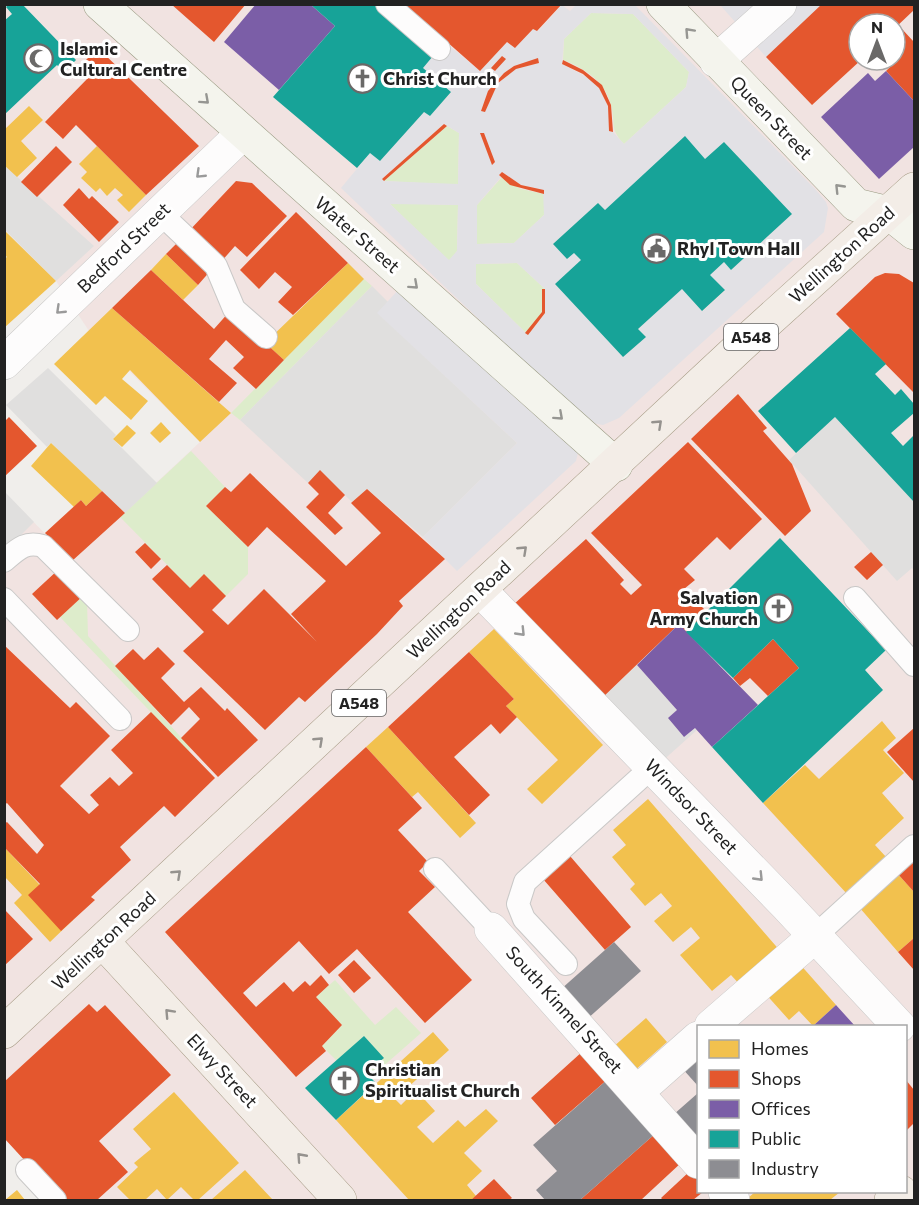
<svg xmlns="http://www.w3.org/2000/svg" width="919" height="1205" viewBox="0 0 919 1205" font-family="Commissioner,sans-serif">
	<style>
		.commercial { fill: #f1e3e1; fill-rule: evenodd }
		.grass { fill: #ddeccb }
		.parking { fill: #e0dfde }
		.plaza { fill: #e2e1e5; fill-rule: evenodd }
		.homes { fill: #f2c14e }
		.shops { fill: #e4572e }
		.offices { fill: #7b5ea7 }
		.public { fill: #17a398 }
		.industry { fill: #8d8d92 }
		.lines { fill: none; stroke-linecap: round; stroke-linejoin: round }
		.lane-casing { stroke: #c9c8c7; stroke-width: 24 }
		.street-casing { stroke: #c9c8c7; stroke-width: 34 }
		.secondary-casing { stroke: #999a82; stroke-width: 34 }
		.primary-casing { stroke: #a79c86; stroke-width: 34 }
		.lane { stroke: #fdfcfc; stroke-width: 22 }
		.street { stroke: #fdfcfc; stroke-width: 33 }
		.secondary { stroke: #f4f4ed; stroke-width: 33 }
		.primary { stroke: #f3ede7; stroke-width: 33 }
		.oneway { stroke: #969692 }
		.oneway2 { stroke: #9a9a9a }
		.oneway3 { stroke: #95928e }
		.labels { text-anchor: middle; stroke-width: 6; stroke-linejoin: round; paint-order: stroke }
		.shield { fill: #fff; stroke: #646464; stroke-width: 1.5 }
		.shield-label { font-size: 16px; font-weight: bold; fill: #222 }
		.poi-label { font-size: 18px; font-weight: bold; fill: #222; stroke: #fff; text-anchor: start }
		.street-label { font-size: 18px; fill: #222; stroke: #fff }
	</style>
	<rect width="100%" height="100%" fill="#f0eeeb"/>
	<!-- commercial -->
	<path class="commercial" d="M5,5h909v1195h-853l-56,-62 -1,-646 68,69 128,-119 -111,-111 -33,-50 -51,-51zM859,24h36v36h-36zM698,1026h208v166h-208z"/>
	<!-- grass -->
	<path class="grass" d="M591,13l42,1 56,58 -3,15 -62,57c-15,-16 -8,-20 -13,-39 -6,-24 -27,-37 -48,-45l1,-21z
		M447,126l12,7 -1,52 -74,-4z
		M502,177l19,12 23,5v21l-30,28 -37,1v-39z
		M389,203l69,2 -1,46 -8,10z
		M517,263l28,26v24l-17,22 -52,-51v-20z
		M364,279l8,7 -132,134 -9,-7z
		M191,451l34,36 -19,19 42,41v27l-22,22 -36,-8 -70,-71z
		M84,595l3,7 1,34 103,112 -3,3 -128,-134z
		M335,980l40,45 21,-18 25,26 -50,44 -5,-4 17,-15 -19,-22 -27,25 -15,-15 20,-21 -26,-28z"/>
	<!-- parking -->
	<path class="parking" d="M4,165l90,81 -38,35 -51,-51z
		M372,286l16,16 -10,11 139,130 -94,94 -56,-48 -15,13 -32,-31 -12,12 -68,-63z
		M48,368l68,67 -3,4 44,44 -32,30 -74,-70 -4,4 -41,-42z
		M835,417l79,85v68l-2,-2 -15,13 -108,-121z
		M5,492l29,30 -29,29z
		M637,665l40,45 -9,8 16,19 11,-9 2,2 -38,34 -59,-64z"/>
	<!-- plaza -->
	<path class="plaza" d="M733,4l89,1 -56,52 -45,-51z
		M562,5l8,6 6,-6h59l181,185 10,12 2,6 -4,24 -205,186 -16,7 -16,-3 -246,-234 29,-35 10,8 44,-49 6,4 21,-23 -28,-25 22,-26 35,29 27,-29 8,6 18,-19 5,2zM591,13l42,1 56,58 -3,15 -62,57 -11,-12 -5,-26 -9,-18 -7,-8 -30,-16 2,-25zM538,59l1,4 -23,6 -18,14 -13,28h-4l7,-20 16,-18 10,-7zM444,124l15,9 -1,51 -74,-3 -2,-2zM685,137l20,22 19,-17 68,72 -60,55 -8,-7 -14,13 15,16 -22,20 -21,-22 -44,40 8,8 -23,20 -68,-73 26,-24 -7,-7 -7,6 -14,-15 45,-41 7,7zM502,172l19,13 22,5 1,25 -30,28 -37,1v-39l24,-28 -2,-2zM390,204l68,1 -1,46 -8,9zM517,263l28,26v24l-17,22 -52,-51v-20z
		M400,288l179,160 -3,13 -119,110 -34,-34 94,-94 -140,-130z"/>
	<!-- homes -->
	<path class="homes" d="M29,106l14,14 -22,21 16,17 -20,19 -13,-12v-35z
		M97,146l49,49 -17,17 -12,-12 6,-5 -8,-7 -8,8 -7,-8 -4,4 -15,-14 6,-6 -8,-8z
		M4,230l52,51 -52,47v-69l3,-2 -3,-3z
		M166,254l32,31 -15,15 -32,-30z
		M348,263l16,16 -80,81 -19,-17z
		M112,308l119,105 -31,29 -70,-72 -8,9 26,22 -17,19 -26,-24 -9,9 -42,-41z
		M161,422l10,11 -11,10 -10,-10z
		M127,425l9,8 -14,14 -9,-8z
		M51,443l51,48 -16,15 -5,-6 -7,7 -43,-41z
		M494,629l109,116 -61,59 -15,-15 31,-29 -52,-54 8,-7 -45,-47z
		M882,721l14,17 -13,12 21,23 -22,20 22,25 -29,27 12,13 -39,37 -85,-92 42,-38 14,14z
		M388,727l88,96 -16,15 -42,-46 -6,5 -46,-50z
		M648,799l134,154 -40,34 -11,-12 -19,16 -32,-36 20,-17 -9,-11 -18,15 -19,-21 18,-15 -11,-13 -16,13 -15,-17 5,-5 -23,-27 14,-12 -13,-15z
		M4,847l69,73 -23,22 -36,-39 8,-8 -18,-19z
		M897,873l17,19v46l-16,14 -39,-45z
		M798,962l38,43 -23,21 -14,-15 -10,9 -26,-29z
		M646,1018l21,24 -34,30 -21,-24z
		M433,1032l16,18 -54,49 6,6 15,-15 19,21 -18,16 16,16 25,-23 7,7 21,-18 12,12 -34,32 18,18 -15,14 9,11 -5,4h-62l-73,-80z
		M174,1092l65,71 -41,37h-4l-13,-13 -14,13 -10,-11 -12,11h-15l-13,-13 21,-20 -4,-4 17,-14 -18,-20z
		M245,1170l28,30h-62z
		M17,1190l8,10h-20z
		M755,1192h85l-10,8h-79l-3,-2z"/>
	<!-- shops -->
	<path class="shops" d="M171,4h75l-32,38z
		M404,4h158l-25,27 -4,-2 -18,19 -8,-6 -27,29z
		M822,4h92v6l-19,18v-4h-36l2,36 -49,45 -46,-48z
		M902,29l12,13v59l-28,-30 12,-12 -3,-3v-21z
		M98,48l101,98 -53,49 -70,-70 -13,14 -18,-17 43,-44 -10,-10z
		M502,56l4,3 -11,12 -4,-3z
		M538,58l1,5 -23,6 -18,14 -13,29 -4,-1 7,-20 16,-18 10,-7z
		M563,60l20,10 19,15 9,20 2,27 -4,-1 -1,-25 -9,-18 -16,-14 -21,-10z
		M444,124l3,2 -63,55 -2,-2z
		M480,133h4l11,29 -3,3z
		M56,146l16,16 -35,35 -16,-15z
		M502,172l19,13 23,5v4l-34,-9 -11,-10z
		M236,181l16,2 35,33 -40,41 -12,-11 -15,17 -32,-31z
		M79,188l10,11 3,-3 27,26 -20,20 -36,-37z
		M296,212l52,51 -55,52 -15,-13 14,-15 -17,-15 -16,17 -19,-19z
		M181,239l31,30 -14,16 -32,-31z
		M151,270l63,59 16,-18 54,49 -28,29 -23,-21 11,-11 -18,-17 -17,19 28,24 -18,19 -107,-94z
		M885,273l14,1 15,9v110l-78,-79 39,-37z
		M542,289h3v24l-17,22 -3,-2 17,-21z
		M738,394l29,34 -4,3 29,33 19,47 -26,25 -94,-97z
		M9,417l28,29 -33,31v-55z
		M688,442l74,77 -32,31 -13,-13 -33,32 11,11 -11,9 23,23 -21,20 -7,-8 -79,76 -87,-95 73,-66 38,41 -4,4 11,11 11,-10 -51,-52z
		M320,470l25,25 -17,18 15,15 -8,7 -29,-28 13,-13 -11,-11z
		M250,473l96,93 35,-33 -30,-30 16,-14 78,70 -46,42 4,5 -26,28 -72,68 -6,-5 -34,33 -82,-79 21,-19 -52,-53 15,-14 23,23 14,-14 22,22 -14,14 16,15 36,-36 53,53 -26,-28 35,-33 -59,-54 -19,20 -42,-41 19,-19 6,5z
		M102,491l23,22 -53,48 -27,-28 36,-33 5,6z
		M145,543l16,16 -10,10 -16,-17z
		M871,552l12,13 -16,15 -13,-13z
		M59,569l25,26 -27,25 -25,-26z
		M773,639l26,29 -31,28 -18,-18 -10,8 -7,-8z
		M4,645l66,63 6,-6 34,34 -50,50 29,28 10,-9 -9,-10 20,-18 9,9 14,-13 -22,-23 40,-38 64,66 -40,39 -11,-11 -44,41 11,13 -40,37 4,3 -34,31 -33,-36 12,-11 -36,-37v-23l3,-2 30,32 7,-9 -37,-42 -3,2z
		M158,647l17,17 -14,14 23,24 17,-15 24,24 2,-3 31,32 -40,37 -37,-39 19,-19 -11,-12 -18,18 -56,-59 18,-17 11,11z
		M469,652l45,47 -8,7 11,11 -17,17 -9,-10 -37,33 36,38 -21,20 -81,-88z
		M914,728v54l-27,-30z
		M366,747l56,61 -24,22 30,32 -9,9 16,16 -27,25 64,68 -47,43 -68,-74 -28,25 -30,-33 -56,52 13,14 28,-25 9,10 12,-11 5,5 11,-11 8,10 -13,12 26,28 -20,21 4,5 -30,26 -131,-145z
		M570,856l61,71 -26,23 -62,-71z
		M914,858v34l-17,-19z
		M4,909l29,30 -29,27z
		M914,938v32l-16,-18z
		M354,960l17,18 -17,15 -16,-18z
		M89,1004l8,8 8,-7 66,70 -72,66 29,31 -31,28h-36l-57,-62v-56z
		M583,1051l25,28 -53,46 -24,-27z
		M906,1080l8,10v33l-8,8z
		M656,1133l26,29 -41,38h-61z
		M690,1171l8,9v12h5l-10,8h-30l-2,-2z
		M494,1179l18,19 -3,2h-38z"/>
	<!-- offices -->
	<path class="offices" d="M256,4h54l25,22 -56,64 -55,-48z
		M886,71l28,30v46l-35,32 -58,-62 47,-44 7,8z
		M679,624l79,81 -46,42 -17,-19 -11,9 -16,-19 9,-8 -40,-45z
		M836,1005l19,21h-42z"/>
	<!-- public -->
	<path class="public" d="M9,4h13l54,56 -12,12 -7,-7 -53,50v-94l8,-7 -6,-7z
		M310,4h66l57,52 -10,12 28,24 -21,24 -6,-4 -44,49 -10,-8 -13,15 -84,-71 62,-71z
		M685,136l20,23 19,-17 68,72 -61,56 -7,-8 -14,13 15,15 -23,21 -20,-22 -44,40 8,8 -23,20 -68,-73 26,-24 -7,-7 -7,6 -14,-15 45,-41 7,7z
		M850,328l36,36 -11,10 20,21 6,-6 13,15v9l-23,20 12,13 11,-11v67l-79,-85 -39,36 -38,-42z
		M780,538l106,112 -21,20 18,20 -120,113 -51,-56 87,-79 -26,-29 -40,39 -47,-46z
		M364,1036l20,22 -18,15 10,10 -40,37 -31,-32z"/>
	<!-- industry -->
	<path class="industry" d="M614,942l27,29 -55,49 -26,-30z
		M698,1051v35l-17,-19z
		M608,1079l48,54 -76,67h-35l-9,-10 21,-19 -24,-26z
		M698,1093v50l-25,-28z"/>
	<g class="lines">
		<defs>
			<path id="lane" d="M387,4l52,45
				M160,213l56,53 18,43 32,28
				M4,561c14,-12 21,-20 39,-15l85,84
				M855,598l59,67
				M4,599l116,120
				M435,869l56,60
				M815,936l99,-90
				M566,964l-42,-45 -6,-15 7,-22 127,-115
				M27,1170l28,30"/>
			<path id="street" d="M716,61l64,-57
				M4,363l238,-229
				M480,590l306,315 113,121
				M491,929l207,233
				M711,1026l104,-90
				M637,1092l61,-54
				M725,1192l8,8"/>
			<path id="secondary" d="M100,4l516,461
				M663,4l193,201 33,8 25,20"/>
			<path id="primary" d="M103,942l237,258
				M4,1032l741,-690 169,-153
				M891,1200l10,-8"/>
		</defs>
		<!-- lane casing -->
		<use href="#lane" class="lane-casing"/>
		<!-- street casing -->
		<use href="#street" class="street-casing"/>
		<!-- secondary casing -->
		<use href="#secondary" class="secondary-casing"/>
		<!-- primary casing -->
		<use href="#primary" class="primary-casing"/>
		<!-- lane -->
		<use href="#lane" class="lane"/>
		<!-- street -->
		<use href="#street" class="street"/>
		<!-- secondary -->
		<use href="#secondary" class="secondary"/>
		<!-- primary -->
		<use href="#primary" class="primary"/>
	</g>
	<!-- one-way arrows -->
	<defs><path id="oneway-chevron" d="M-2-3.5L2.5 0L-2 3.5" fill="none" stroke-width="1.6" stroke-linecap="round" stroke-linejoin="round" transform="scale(1.5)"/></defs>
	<g class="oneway">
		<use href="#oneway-chevron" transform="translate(689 32) rotate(-133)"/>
		<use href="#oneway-chevron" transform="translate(205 100) rotate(42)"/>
		<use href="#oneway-chevron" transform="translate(839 188) rotate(-134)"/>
		<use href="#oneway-chevron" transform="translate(414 285) rotate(42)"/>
		<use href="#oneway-chevron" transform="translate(559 416) rotate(42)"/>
	</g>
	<g class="oneway2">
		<use href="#oneway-chevron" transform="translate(200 174) rotate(136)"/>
		<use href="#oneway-chevron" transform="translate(60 310) rotate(136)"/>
		<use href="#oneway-chevron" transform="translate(521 632) rotate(46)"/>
		<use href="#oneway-chevron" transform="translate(759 877) rotate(46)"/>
	</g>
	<g class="oneway3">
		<use href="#oneway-chevron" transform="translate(658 424) rotate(-43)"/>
		<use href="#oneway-chevron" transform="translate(523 550) rotate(-43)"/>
		<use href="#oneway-chevron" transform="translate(319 741) rotate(-43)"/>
		<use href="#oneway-chevron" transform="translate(177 874) rotate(-43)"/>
		<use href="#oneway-chevron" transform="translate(169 1013) rotate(-133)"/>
		<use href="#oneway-chevron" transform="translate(301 1157) rotate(-132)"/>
	</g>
	<!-- icons -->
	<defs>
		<symbol id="mosque-ring" viewBox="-11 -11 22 22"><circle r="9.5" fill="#fff" stroke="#6a6968" stroke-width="1.5"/><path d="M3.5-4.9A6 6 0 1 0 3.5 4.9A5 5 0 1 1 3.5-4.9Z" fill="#6a6968"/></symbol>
		<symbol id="church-ring" viewBox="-11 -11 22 22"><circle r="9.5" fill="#fff" stroke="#6a6968" stroke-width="1.5"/><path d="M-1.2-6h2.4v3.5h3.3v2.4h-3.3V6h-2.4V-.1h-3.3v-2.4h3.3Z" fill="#6a6968"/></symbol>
		<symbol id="civic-ring" viewBox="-11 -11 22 22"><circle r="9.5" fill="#fff" stroke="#6a6968" stroke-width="1.5"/><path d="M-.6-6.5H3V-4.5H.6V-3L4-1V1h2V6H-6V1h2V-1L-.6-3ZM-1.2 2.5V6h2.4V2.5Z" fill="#6a6968"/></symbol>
	</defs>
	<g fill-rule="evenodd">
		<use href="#mosque-ring" x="22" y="42" width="33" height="33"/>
		<use href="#church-ring" x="346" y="62" width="33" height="33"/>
		<use href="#civic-ring" x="640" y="232" width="33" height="33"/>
		<use href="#church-ring" x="762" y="592" width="33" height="33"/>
		<use href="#church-ring" x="328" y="1064" width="33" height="33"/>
	</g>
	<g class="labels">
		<!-- shield labels -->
		<g class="shield">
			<rect x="724" y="324" width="54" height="26" rx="4.5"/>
			<rect x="332" y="690" width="54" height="26" rx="4.5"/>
		</g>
		<g class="shield-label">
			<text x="751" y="343">A548</text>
			<text x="359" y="709">A548</text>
		</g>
		<!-- poi labels -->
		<g class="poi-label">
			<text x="60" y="55">Islamic<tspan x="60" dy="21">Cultural Centre</tspan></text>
			<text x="383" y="85">Christ Church</text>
			<text x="677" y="255">Rhyl Town Hall</text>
			<text x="758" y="604" text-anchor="end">Salvation<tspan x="758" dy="21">Army Church</tspan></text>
			<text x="365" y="1076">Christian<tspan x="365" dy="21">Spiritualist Church</tspan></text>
		</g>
		<!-- street labels -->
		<g class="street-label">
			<text transform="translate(771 118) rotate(46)" y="6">Queen Street</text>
			<text transform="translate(357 235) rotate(41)" y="6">Water Street</text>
			<text transform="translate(124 248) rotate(-44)" y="6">Bedford Street</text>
			<text transform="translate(842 255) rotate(-42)" y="6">Wellington Road</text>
			<text transform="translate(459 610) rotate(-43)" y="6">Wellington Road</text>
			<text transform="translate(691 807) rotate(46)" y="6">Windsor Street</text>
			<text transform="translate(104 941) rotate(-43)" y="6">Wellington Road</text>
			<text transform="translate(564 1010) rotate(48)" y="6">South Kinmel Street</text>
			<text transform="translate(222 1071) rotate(47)" y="6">Elwy Street</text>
		</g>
	</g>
	<!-- border -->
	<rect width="919" height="1205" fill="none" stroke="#222222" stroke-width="12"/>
	<!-- legend -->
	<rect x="697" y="1025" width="210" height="168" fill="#ffffff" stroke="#a7a7a7" stroke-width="1.5"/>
	<rect x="709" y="1040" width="30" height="18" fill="#f2c14e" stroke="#a7a7a7" stroke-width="1.5"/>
	<text x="751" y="1055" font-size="18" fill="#222222">Homes</text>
	<rect x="709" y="1070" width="30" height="18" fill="#e4572e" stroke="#a7a7a7" stroke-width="1.5"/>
	<text x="751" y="1085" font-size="18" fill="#222222">Shops</text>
	<rect x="709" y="1100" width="30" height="18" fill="#7b5ea7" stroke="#a7a7a7" stroke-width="1.5"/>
	<text x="751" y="1115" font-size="18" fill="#222222">Offices</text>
	<rect x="709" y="1130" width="30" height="18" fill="#17a398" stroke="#a7a7a7" stroke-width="1.5"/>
	<text x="751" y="1145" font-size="18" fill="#222222">Public</text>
	<rect x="709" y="1160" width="30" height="18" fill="#8d8d92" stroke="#a7a7a7" stroke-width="1.5"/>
	<text x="751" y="1175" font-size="18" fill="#222222">Industry</text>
	<!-- north arrow -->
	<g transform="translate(877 42)"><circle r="28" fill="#ffffff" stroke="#a7a7a7" stroke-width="1.5"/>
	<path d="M0-4.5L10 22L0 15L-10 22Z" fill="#6a6968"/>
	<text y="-9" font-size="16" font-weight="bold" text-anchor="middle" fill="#222222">N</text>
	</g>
</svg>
